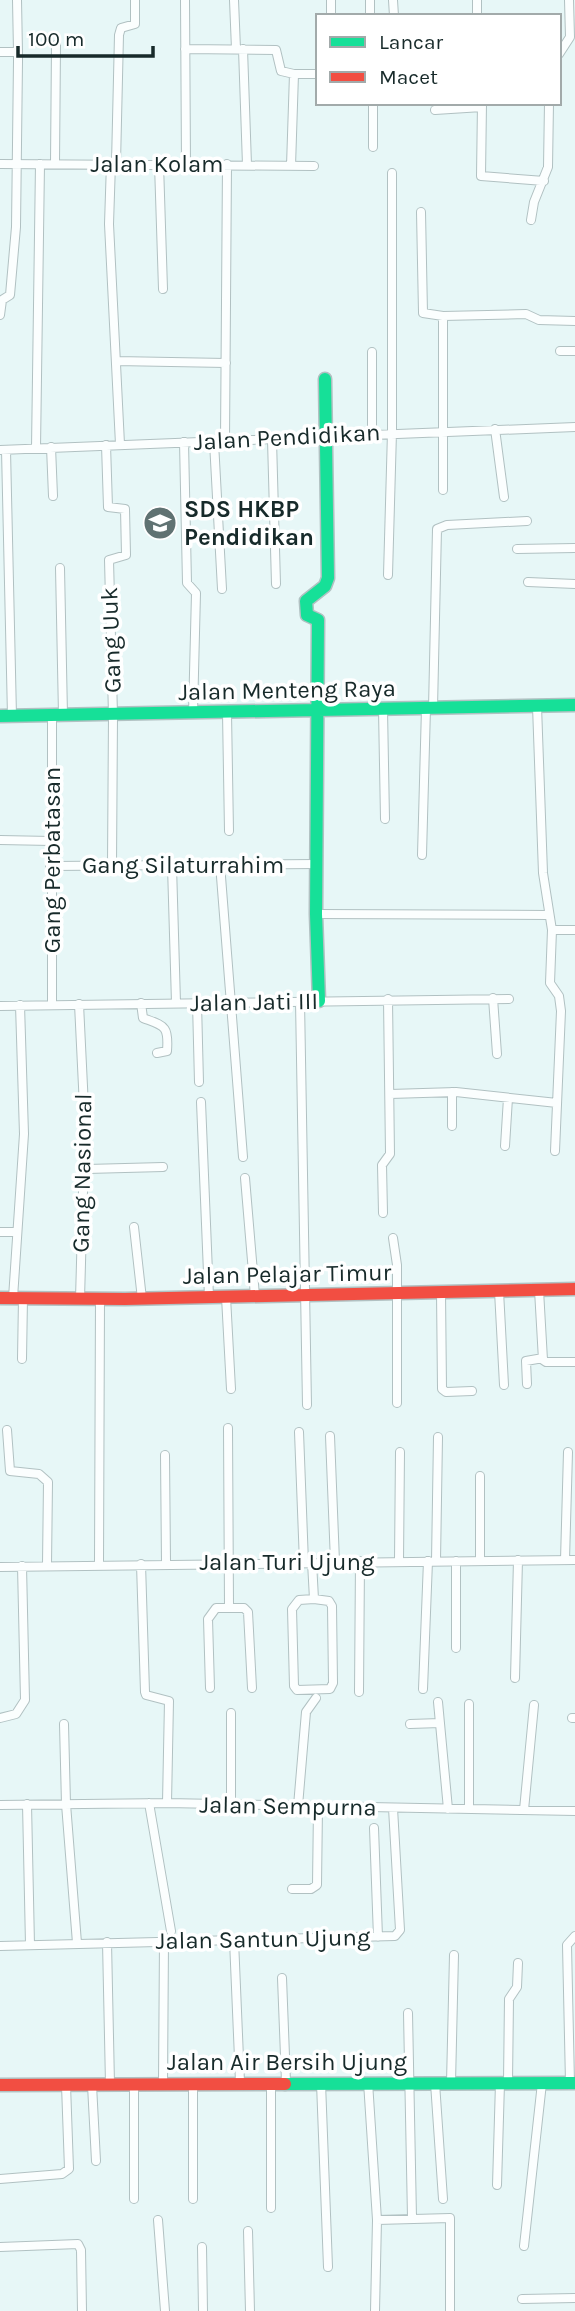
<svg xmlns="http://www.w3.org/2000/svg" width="575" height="2311" viewBox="0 0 575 2311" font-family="Karla,sans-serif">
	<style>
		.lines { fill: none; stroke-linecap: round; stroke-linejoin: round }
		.street-casing { stroke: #b1c1c2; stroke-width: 10 }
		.fast-casing { stroke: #b1c1c2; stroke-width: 15 }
		.jam-casing { stroke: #b1c1c2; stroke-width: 15 }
		.street { stroke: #fbfefe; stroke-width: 8 }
		.fast { stroke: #16e098; stroke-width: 12 }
		.jam { stroke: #f24e42; stroke-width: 12 }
		.labels { text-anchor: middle; stroke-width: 7; stroke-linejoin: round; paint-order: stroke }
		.street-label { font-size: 24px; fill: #172a2a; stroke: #fff }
		.poi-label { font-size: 24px; font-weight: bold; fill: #172a2a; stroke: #fff; text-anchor: start }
	</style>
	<rect width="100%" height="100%" fill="#e7f7f7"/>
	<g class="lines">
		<defs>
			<path id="street" d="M17,0l1,52
				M185,0l1,164
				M234,0l2,49
				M331,0v16
				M370,0v16
				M393,0l1,16
				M477,0v16
				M185,49l91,1 5,21 13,3
				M243,49l4,116
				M0,52h18v9l-2,166 -6,68 -8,5 -2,15
				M559,54l11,-17 -1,-37
				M482,103l-1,73 63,5
				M435,110l47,-3
				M373,147v-44
				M55,163l1,-118
				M111,163l-2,61 11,220
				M116,163l3,-128 2,-7 14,-4v-24
				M0,164l314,2
				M159,164l4,125
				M291,166l3,-92h24
				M421,212l2,101 20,3 83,-2 13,6 36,1
				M531,220l3,-18 14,-35 1,-64
				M443,316v174
				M560,351h15
				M116,361l110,2
				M495,429l9,68
				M372,433v-81
				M272,440l4,144
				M225,441l2,-277
				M184,442l3,141 9,10 -3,120
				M214,442l8,147
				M106,445l2,62 17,2 1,46 -17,5 4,155 -1,150
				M51,447l2,49
				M36,448l4,-284
				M0,450l575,-23
				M6,450l6,266
				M517,549l58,-1
				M60,568l3,147
				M388,575l4,-143v-259
				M528,582l47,2
				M537,706l6,167 9,57 -2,53 9,13 2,15 -6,140
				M433,708l4,-179 10,-4 80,-4
				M383,709l2,110
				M227,713l2,118
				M0,840l51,1
				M422,855l4,-147
				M220,864l23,293
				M50,866l266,-2
				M172,866l4,137
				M316,914l233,1
				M552,930h23
				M493,998l4,56
				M300,1001l7,404
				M141,1003l2,15c21,8 26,7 24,33l-10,2
				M197,1003l2,79
				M79,1004l8,165 -4,22 -3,108
				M52,1005v-290
				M0,1006l509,-7
				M452,1092v34
				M390,1094l66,-2 101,11
				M201,1102l8,195
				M505,1146l3,-48
				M87,1169l76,-2
				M245,1178l10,118
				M383,1213l-1,-48 8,-11 -2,-155
				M134,1227l8,72
				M0,1232h17
				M393,1238l4,27v138
				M539,1290l4,70 3,2h29
				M499,1291l5,94
				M441,1292l1,97 4,3 26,-1
				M226,1297l5,92
				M13,1298l11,-164 -4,-129
				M22,1359l1,-61
				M527,1384l-1,-23 17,-3
				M228,1428l1,178
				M7,1430l3,41 29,3 9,8 -1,83
				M299,1432l5,131
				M330,1436l5,126
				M165,1455l1,108
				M565,1560l3,-108
				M399,1561l1,-109
				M436,1561l2,-124
				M456,1561v87
				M480,1561v-85
				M312,1562l2,37 15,2 3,5 1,77 -3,6 -33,1 -3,-4 -2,-77 7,-9 15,-1
				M99,1564l1,-265
				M141,1564l4,128 1,3 23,6 -2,102
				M0,1567l575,-7
				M515,1678l3,-118
				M210,1688l-2,-69 8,-11h28l4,4 4,76
				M423,1689l5,-128
				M359,1692l1,-131
				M438,1702l10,107
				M469,1704v105
				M231,1713v91
				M0,1718l16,-4 9,-14 -3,-134
				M572,1718h3
				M64,1724l2,80 11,139
				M410,1724l30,-1
				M149,1803l22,128
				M27,1804l3,141
				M0,1805l167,-2 408,8
				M298,1806l8,-94 10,-14
				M524,1810l10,-105
				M374,1828l4,109
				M292,1889h19l6,-4 1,-78
				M234,1940l6,142
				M107,1942l3,142
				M0,1946l395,-10 5,-6 -7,-122
				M282,1978l4,104
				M408,2013l4,205
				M368,2082l9,138 -2,91
				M508,2082l1,-83 8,-12 1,-24
				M163,2083l1,-142
				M321,2083l7,184
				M435,2083l8,116
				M451,2083l3,-128
				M570,2083l-3,-138 8,-9
				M92,2085l4,76
				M0,2179l62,-5 7,-5 -3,-84
				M497,2185l3,-102
				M134,2199v-115
				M193,2199v-116
				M271,2208v-126
				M158,2220l7,91
				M377,2220l73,-2v93
				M248,2231l2,80
				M524,2246l18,-163
				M0,2247l78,-3 3,6 1,61
				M202,2247l1,64
				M522,2299l53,-1"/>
			<path id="fast" d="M0,716l575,-11
				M319,1001l-3,-87 2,-294 -11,-5 -1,-14 19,-15 3,-8 -3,-199
				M285,2084l290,-1"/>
			<path id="jam" d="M0,1298l125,1 450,-10
				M0,2085l285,-1"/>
		</defs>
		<!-- street casing -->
		<use href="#street" class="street-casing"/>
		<!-- fast casing -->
		<use href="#fast" class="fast-casing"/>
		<!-- jam casing -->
		<use href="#jam" class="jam-casing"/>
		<!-- street -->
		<use href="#street" class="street"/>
		<!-- fast -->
		<use href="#fast" class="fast"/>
		<!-- jam -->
		<use href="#jam" class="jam"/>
	</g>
	<!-- icons -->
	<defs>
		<symbol id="school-disc" viewBox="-11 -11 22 22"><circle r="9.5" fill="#607272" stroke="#fff"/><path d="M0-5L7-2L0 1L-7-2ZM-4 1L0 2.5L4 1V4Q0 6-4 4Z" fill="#fff"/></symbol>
	</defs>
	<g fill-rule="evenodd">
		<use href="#school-disc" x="141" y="504" width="38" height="38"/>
	</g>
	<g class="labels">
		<!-- street labels -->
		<g class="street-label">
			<text x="157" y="172">Jalan Kolam</text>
			<text transform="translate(287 437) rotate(-3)" y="8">Jalan Pendidikan</text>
			<text transform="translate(111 640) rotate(-92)" y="8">Gang Uuk</text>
			<text transform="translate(287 690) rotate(-1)" y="8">Jalan Menteng Raya</text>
			<text transform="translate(52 860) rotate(-90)" y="8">Gang Perbatasan</text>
			<text x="183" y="873">Gang Silaturrahim</text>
			<text transform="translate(254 1002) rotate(-1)" y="8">Jalan Jati III</text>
			<text transform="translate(82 1173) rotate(-89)" y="8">Gang Nasional</text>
			<text transform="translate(287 1274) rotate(-1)" y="8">Jalan Pelajar Timur</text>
			<text x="287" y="1570">Jalan Turi Ujung</text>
			<text transform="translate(288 1806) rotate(1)" y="8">Jalan Sempurna</text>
			<text transform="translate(263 1939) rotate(-1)" y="8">Jalan Santun Ujung</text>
			<text x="287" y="2070">Jalan Air Bersih Ujung</text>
		</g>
		<!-- poi labels -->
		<g class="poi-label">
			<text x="184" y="517">SDS HKBP<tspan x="184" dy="28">Pendidikan</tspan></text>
		</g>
	</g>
	<!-- legend -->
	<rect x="316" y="14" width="245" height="91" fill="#ffffff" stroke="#a2aaaa" stroke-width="2"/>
	<rect x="330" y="37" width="35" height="10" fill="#16e098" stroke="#a2aaaa" stroke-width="2"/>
	<text x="379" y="49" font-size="21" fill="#172a2a">Lancar</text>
	<rect x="330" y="72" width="35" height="10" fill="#f24e42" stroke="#a2aaaa" stroke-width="2"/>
	<text x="379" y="84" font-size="21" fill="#172a2a">Macet</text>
	<!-- scale -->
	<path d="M18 46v10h135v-10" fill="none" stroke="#172a2a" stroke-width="3.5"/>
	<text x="28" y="46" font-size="21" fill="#172a2a" stroke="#ffffff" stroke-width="5" paint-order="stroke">100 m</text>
</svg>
